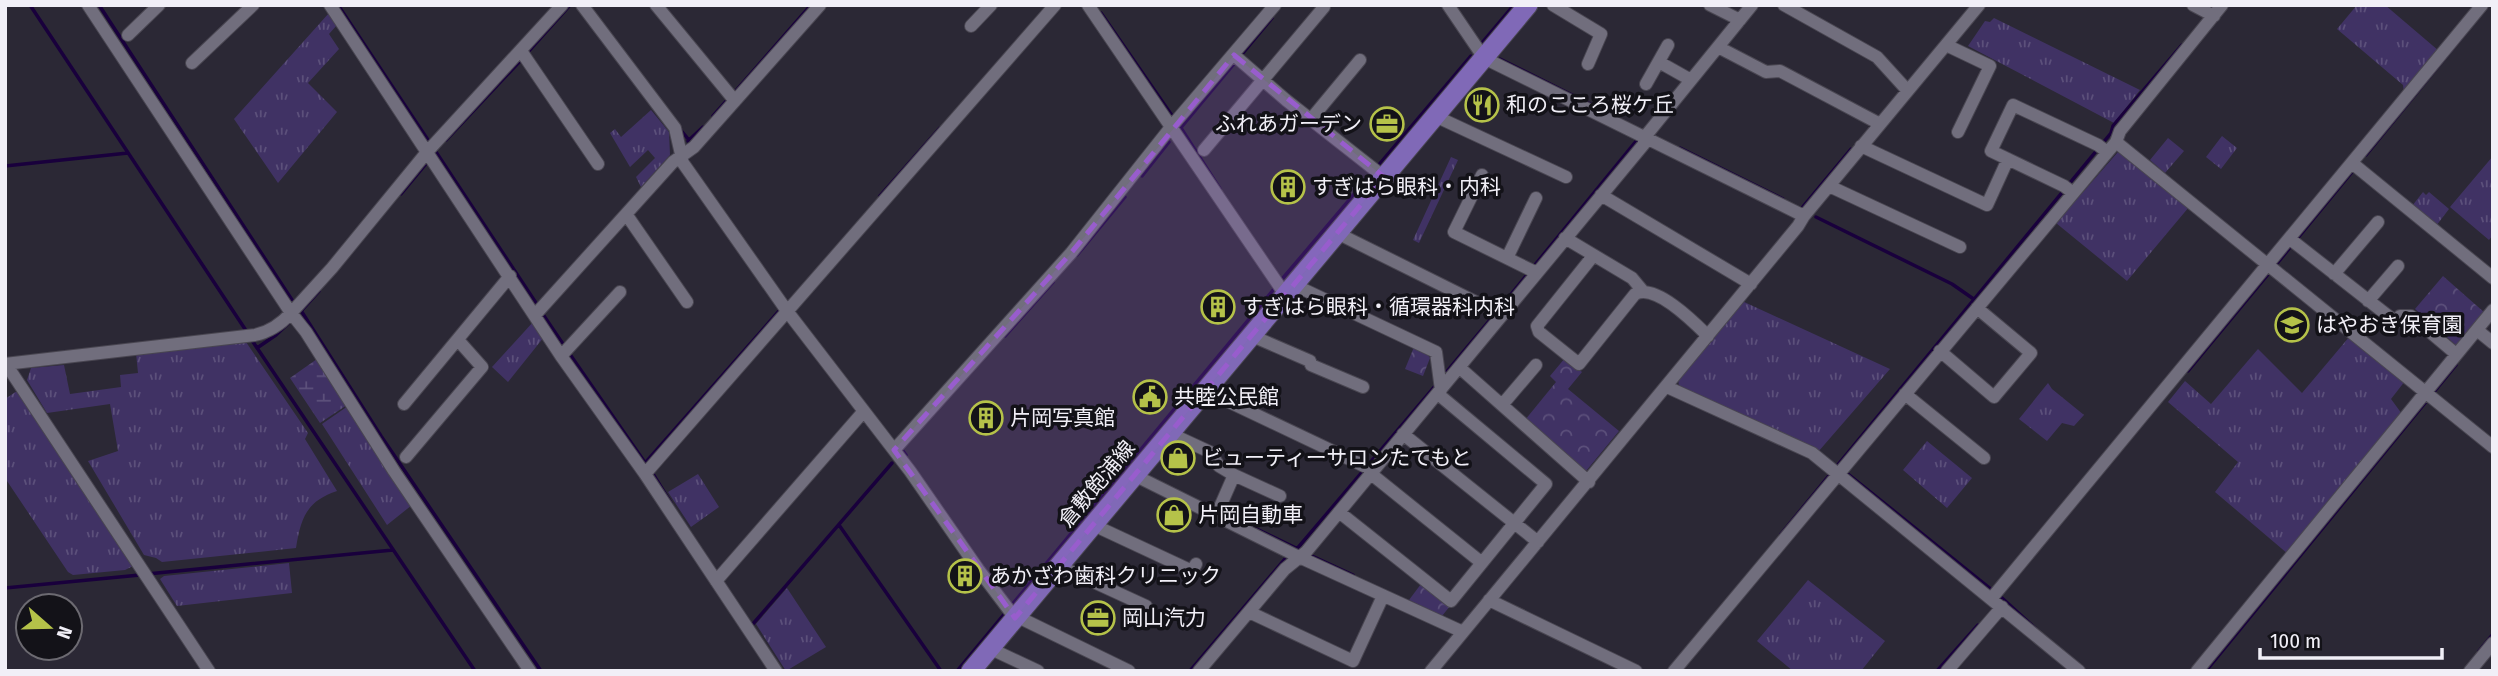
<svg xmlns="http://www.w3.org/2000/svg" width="2498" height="676" viewBox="0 0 2498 676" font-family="'Fira Sans Condensed','Noto Sans JP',sans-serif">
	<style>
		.grass { fill: url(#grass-tufts) }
		.wetland { fill: url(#wetland-marsh) }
		.park { fill: url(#park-crowns) }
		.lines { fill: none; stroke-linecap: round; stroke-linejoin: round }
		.stream { stroke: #19003c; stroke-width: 3.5 }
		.minor-casing { stroke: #494651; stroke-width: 14 }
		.primary-casing { stroke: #494651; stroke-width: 21 }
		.minor { stroke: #716e7d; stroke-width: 12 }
		.primary { stroke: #8069b7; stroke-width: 19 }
		.marked { fill: #985dcd; fill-opacity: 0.2; stroke: #985dcd; stroke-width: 5; stroke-dasharray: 14 9; stroke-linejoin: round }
		.labels { text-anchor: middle; stroke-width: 7; stroke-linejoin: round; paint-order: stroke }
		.poi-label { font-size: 21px; fill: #f1eff7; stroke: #131218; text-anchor: start }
		.street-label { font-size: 21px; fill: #f1eff7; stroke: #131218 }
	</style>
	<defs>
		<pattern id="grass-tufts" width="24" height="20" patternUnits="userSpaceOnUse" patternTransform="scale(1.75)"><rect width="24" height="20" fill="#403264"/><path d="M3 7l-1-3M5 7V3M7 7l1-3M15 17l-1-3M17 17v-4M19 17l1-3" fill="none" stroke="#5c507b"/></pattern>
		<pattern id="wetland-marsh" width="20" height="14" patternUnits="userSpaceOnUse" patternTransform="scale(1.75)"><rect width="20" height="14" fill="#403264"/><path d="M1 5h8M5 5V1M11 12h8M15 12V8" fill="none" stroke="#5c507b"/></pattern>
		<pattern id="park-crowns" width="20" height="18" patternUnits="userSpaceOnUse" patternTransform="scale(1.75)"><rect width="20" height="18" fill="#403264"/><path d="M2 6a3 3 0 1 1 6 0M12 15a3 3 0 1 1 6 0" fill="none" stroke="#5c507b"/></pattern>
	</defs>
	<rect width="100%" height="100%" fill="#2b2835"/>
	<!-- grass -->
	<path class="grass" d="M2357,5h28l54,46 -35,43 -1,-9 -66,-56z
		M329,13l8,12 -8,9 10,15 -31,34 29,29 -59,71 -44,-64z
		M1994,18l146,72 -26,33 -146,-77 17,-25 5,1z
		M651,110l18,22 1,23 -29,32 -5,-10 19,-19 -7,-8 -18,17 -20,-34 5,-4 6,8z
		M2222,136l15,12 -16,21 -15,-12z
		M2168,138l16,13 -19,22 -15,-13z
		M2118,152l71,55 -62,74 -71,-58z
		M2493,156v79l-4,5 -39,-33z
		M1451,157l7,3 -39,83 -6,-3z
		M2423,192l3,3 3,-3 20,17 -13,17 -24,-20z
		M1742,301l148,68 -72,83 -139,-66 -1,-7z
		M534,321l10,16 -36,45 -16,-15z
		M2350,336l55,45 -14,18 11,15 -114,140 -73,-62 23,-30 -70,-60 17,-21 26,23 47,-55 44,44z
		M246,342l62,91 -3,6 32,52c-30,10 -36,26 -41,57l-134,14 -6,-4 -12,-3 -56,-94 30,-10 -8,-47 -63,9 -20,-33 4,-12 33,-3 6,29 51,-7 -1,-12 18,-2 -2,-20z
		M2048,383l4,6 32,26 -10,11 -12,-3 -15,18 -28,-22z
		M17,391l118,174 -10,5 -52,5 -5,-3 -63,-94v-79z
		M348,406l64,99 -25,20 -65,-101z
		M1927,441l45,37 -25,30 -44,-38z
		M698,474l21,33 -28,20 -23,-35z
		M289,563l3,30 -115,13 -17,-27 4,-3z
		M1808,580l77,61 -24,30h-68l-36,-30z
		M787,588l39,59 -40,24 -30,-47z"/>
	<!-- wetland -->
	<path class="wetland" d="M317,359l30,46 -27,18 -30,-45z"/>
	<!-- park -->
	<path class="park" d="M2443,276l42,37 -28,33 -42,-37z
		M1414,347l12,5 4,6 -7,18 -18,-7z
		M1565,358l17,14 -14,17 51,42 -33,40 -61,-51 31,-38 -6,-6z
		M1421,584l29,22 -8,10 -33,-16z"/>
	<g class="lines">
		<!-- stream -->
		<path class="stream" d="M30,5l217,327
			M99,5l195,298
			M338,5l92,138
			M1101,13l72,104
			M1482,43l32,-38
			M527,53l43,-48
			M1500,59l98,49
			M734,93l77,-88
			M713,116l16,-18
			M679,128l10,12
			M1181,128l39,61
			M1179,130l93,-112
			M446,140l76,-81
			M688,141l15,-14
			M1680,148l103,51
			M434,149l104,157
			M2366,155l101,-124
			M5,166l123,-13
			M1378,166l93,-110
			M1142,176l27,-34
			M401,194l29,-35
			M880,196l60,-68
			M1799,208l2,1 50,-60
			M1816,217l136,67 23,16
			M2297,239l55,-67
			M1077,255l48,-58
			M2275,266l17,-21
			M1283,278l90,-106
			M300,309l81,127 160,235
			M1499,309l138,-169
			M301,311l18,-20
			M542,313l23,34
			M1005,336l48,-54
			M251,339l224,332
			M257,348l19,-13 17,-16
			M569,353l77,111
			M2188,371l82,-99
			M1443,376l51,-61
			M903,451l3,4
			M646,462l133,-151
			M653,474l18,29
			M1848,474l154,124 33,30
			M1236,519l62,30
			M839,525l102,146
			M1781,534l330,-401 2,-7 69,-81
			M1296,550l140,-165
			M1312,556l41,19
			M147,574l246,-24
			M5,588l135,-13
			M752,625l140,-162
			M2479,651l14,-17
			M957,671l317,-382
			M1190,671l95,-112
			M1937,671l41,-46
			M2206,671l250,-306"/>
		<defs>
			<path id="minor" d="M88,5l203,308 41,-45 95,-116 135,-147
				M330,5l231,351 84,118 131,197
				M582,5l93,123 8,35 104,148 123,160 68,98 37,49
				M656,5l79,96
				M1088,5l196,288
				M1448,5l36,53 320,158
				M1553,5l48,29 -13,30
				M1710,5l30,15
				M1784,5l93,52 30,33
				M2193,5l21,11
				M971,26l20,-21
				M128,35l31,-30
				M1946,45l44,21 -32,66
				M1718,47l48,25 14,-1 100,53
				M521,51l77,113
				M1234,55l52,45 98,77
				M1659,62l32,18
				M192,63l61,-58
				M1646,84l22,-39
				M1435,116l131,61
				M1311,119l49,-59
				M2116,142l377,305
				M1861,146l126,59 21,-46
				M1204,150l120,-143
				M2352,163l141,115
				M1482,175l-28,57 83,41
				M1829,186l131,61
				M2073,193l-9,-7 -73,-35 22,-46 85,40 9,7
				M1601,195l150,89
				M626,214l61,88
				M1337,233l165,82
				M1565,238l67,40 10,12
				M2290,239l106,83 4,-6h11l45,38
				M1593,256l-56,70 2,6 40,32 56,-70c20,-11 59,28 73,42
				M1507,258l29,-60
				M2334,274l44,-52
				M1292,284l144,68 5,38
				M2368,301l30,-35
				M535,315l138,-153 21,-15 126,-142
				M2477,330l16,13
				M1250,335l60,26 1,4 52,22
				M1940,351l54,46 37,-44 -54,-45
				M561,356l59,-64
				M5,364l250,-29c14,-3 26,-11 36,-22l15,19 88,139 136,200
				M6,364l203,307
				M1460,368l129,114
				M1667,387l145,66 267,218
				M1204,390l160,76
				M1905,394l79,64
				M404,404l106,-128
				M1502,405l34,-40
				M1169,433l41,19 9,14 15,9
				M1403,434l135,108
				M894,450l177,-197 100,-126 104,-122
				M406,457l76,-90 -24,-27
				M1370,473l112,90
				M645,474l410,-469
				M1134,475l165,82 164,75
				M1339,512l112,89 95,-117 -108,-90
				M1216,516l18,-41 46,21
				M1095,523l7,6 90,42 4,-7
				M1059,566l87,40
				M716,581l148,-170
				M1991,599l491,-594
				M1489,600l147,71
				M1249,612l104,49 30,-65
				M1016,616l113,55
				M989,648l49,23
				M1199,671l86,-102 21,-17 338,-408v-6l108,-133
				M1431,671l367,-445 6,-10 175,-211
				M1674,671l442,-529 4,-11 102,-126
				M1947,671l55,-64
				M2197,671l296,-361
				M2470,671l23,-28"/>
			<path id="primary" d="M971,671l557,-666"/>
		</defs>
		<!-- minor casing -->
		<use href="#minor" class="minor-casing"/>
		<!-- primary casing -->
		<use href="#primary" class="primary-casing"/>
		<!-- minor -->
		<use href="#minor" class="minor"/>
		<!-- primary -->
		<use href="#primary" class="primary"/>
	</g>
	<!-- marked area -->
	<path class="marked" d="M1234,55l150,122 -369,441 -121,-168 177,-197z"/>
	<!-- icons -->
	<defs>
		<symbol id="restaurant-ring" viewBox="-11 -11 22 22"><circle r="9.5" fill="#131218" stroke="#b5c249" stroke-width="1.5"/><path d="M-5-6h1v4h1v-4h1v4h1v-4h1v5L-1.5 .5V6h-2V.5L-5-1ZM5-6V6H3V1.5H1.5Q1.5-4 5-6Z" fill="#b5c249"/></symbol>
		<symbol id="office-ring" viewBox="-11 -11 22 22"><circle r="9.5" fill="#131218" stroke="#b5c249" stroke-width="1.5"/><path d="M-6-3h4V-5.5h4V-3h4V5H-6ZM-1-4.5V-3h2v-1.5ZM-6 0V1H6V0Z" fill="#b5c249"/></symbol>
		<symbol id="building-ring" viewBox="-11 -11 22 22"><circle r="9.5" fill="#131218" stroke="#b5c249" stroke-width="1.5"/><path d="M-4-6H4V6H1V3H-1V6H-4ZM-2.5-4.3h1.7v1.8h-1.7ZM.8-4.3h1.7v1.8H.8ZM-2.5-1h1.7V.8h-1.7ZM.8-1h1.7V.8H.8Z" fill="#b5c249"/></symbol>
		<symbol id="school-ring" viewBox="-11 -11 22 22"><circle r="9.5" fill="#131218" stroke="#b5c249" stroke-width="1.5"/><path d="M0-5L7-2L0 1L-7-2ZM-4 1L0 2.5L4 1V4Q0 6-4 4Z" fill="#b5c249"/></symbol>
		<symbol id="civic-ring" viewBox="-11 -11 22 22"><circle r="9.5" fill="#131218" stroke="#b5c249" stroke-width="1.5"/><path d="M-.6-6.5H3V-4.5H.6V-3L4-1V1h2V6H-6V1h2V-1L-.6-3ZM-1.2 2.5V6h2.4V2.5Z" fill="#b5c249"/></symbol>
		<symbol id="shop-ring" viewBox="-11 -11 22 22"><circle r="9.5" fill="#131218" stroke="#b5c249" stroke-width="1.5"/><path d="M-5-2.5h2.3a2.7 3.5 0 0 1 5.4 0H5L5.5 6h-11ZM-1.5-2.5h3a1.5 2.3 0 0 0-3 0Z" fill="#b5c249"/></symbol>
	</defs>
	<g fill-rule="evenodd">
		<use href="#restaurant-ring" x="1463" y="86" width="38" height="38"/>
		<use href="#office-ring" x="1368" y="105" width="38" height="38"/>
		<use href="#building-ring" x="1269" y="168" width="38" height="38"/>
		<use href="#building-ring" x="1199" y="288" width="38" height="38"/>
		<use href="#school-ring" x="2273" y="306" width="38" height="38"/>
		<use href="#civic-ring" x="1131" y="378" width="38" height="38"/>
		<use href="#building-ring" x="967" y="399" width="38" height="38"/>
		<use href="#shop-ring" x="1159" y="439" width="38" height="38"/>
		<use href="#shop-ring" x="1155" y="496" width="38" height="38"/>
		<use href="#building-ring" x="946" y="557" width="38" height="38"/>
		<use href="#office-ring" x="1079" y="599" width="38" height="38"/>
	</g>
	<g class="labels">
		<!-- poi labels -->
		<g class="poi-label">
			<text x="1506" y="112">和のこころ桜ケ丘</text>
			<text x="1362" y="131" text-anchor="end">ふれあガーデン</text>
			<text x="1312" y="194">すぎはら眼科・内科</text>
			<text x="1242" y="314">すぎはら眼科・循環器科内科</text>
			<text x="2316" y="332">はやおき保育園</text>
			<text x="1174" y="404">共睦公民館</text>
			<text x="1010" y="425">片岡写真館</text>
			<text x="1202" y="465">ビューティーサロンたてもと</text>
			<text x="1198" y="522">片岡自動車</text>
			<text x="990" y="583">あかざわ歯科クリニック</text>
			<text x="1122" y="625">岡山汽力</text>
		</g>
		<!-- street labels -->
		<g class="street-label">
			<text transform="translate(1097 484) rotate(-50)" y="7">倉敷飽浦線</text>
		</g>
	</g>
	<!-- border -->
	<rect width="2498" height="676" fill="none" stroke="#f1eff7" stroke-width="14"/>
	<!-- north arrow -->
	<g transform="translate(49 627) rotate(110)"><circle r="33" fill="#131218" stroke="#6c6a71" stroke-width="2"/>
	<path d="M0-5L12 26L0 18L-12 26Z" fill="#b5c249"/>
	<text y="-10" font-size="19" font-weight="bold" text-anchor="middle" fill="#f1eff7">N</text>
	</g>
	<!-- scale -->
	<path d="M2260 648v10h182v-10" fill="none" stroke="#f1eff7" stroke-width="3.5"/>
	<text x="2270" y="648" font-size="21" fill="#f1eff7" stroke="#131218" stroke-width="5" paint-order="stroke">100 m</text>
</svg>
